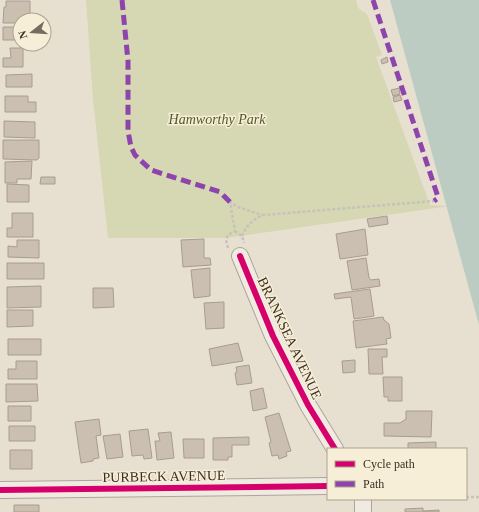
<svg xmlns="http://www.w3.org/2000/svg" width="479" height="512" viewBox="0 0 479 512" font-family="Georgia,serif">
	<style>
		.green { fill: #d6d7b3 }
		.water { fill: #bcccc2 }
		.building { fill: #cbbfb2; stroke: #a89c90 }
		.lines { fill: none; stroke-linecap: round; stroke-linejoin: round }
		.minor-casing { stroke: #ada599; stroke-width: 18 }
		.path { stroke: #c8c2b9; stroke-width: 2.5; stroke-dasharray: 3 2; stroke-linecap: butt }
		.minor { stroke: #efebe3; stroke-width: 16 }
		.quiet { stroke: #8e44ad; stroke-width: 5; stroke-dasharray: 10 5; stroke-linecap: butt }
		.cycleway-casing { stroke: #f7eed8; stroke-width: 8 }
		.cycleway { stroke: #d6006c; stroke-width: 6 }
		.labels { text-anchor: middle; stroke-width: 3; stroke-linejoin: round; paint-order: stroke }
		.park-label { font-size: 14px; font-style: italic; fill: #4d5a26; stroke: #f7eed8 }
		.street-label { font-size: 14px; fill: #3d2e20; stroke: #f7eed8 }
	</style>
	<rect width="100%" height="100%" fill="#e7e0d1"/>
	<!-- green -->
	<path class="green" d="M86,0h270l2,8 9,6 15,41 -6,2 54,148 20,1 -224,32h-118l-15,-139z"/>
	<!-- water -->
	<path class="water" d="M390,0h89v325z"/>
	<!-- building -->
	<path class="building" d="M6,1h24v19h-10v3h-17l1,-16h2z
		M3,27h17v13h-17z
		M10,48h13v19h-20v-9h8z
		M387,57l1,5 -6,2 -1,-4z
		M32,74v13h-26v-12z
		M399,88l1,6 -7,2 -2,-6z
		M400,95l2,5 -8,2 -1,-5z
		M5,96h23v6h8v10h-31z
		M4,121l31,1v16l-31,-1z
		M3,140h36v18l-2,2 -34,-1z
		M32,161l-1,18h-14v4h-12v-21z
		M41,177h14v7h-15z
		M7,184l22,1v17h-22z
		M12,213h21v24h-26v-9h5z
		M387,216l1,8 -19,3 -2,-8z
		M365,229l3,26 -28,4 -4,-25z
		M204,239v19h6l1,7 -28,2 -2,-27z
		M17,240h22v18l-31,-1v-11l9,1z
		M366,258l3,20 2,2 8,-1 1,7 -28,4 -5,-29z
		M7,263h37v16h-37z
		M210,268v28l-16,2 -3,-28z
		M41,286v21l-34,1v-21z
		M93,288h20l1,19 -21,1z
		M370,289l4,27 -20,3 -3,-22 -16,2 -1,-5z
		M224,302v26l-18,1 -2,-26z
		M7,310h26v16l-26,1z
		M383,317l1,3 5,4 2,14 -5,1 1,5 -31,4 -3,-27z
		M8,339h33v16h-33z
		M238,343l5,18 -31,5 -3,-17z
		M368,349h19v8h-5l1,17h-14z
		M355,360v12l-12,1 -1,-12z
		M16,361h21v18h-29v-10h8z
		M249,365l3,18 -15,2 -2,-12 2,-1 -1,-5z
		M383,377h19v24h-14v-4h-4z
		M6,384h31l1,17 -32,1z
		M263,388l4,20 -14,3 -3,-20z
		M8,406h23v15h-23z
		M406,411h26l-1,26 -47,-1v-13h16l6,-4z
		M279,413l12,38 -5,1 1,4 -8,3 -1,-4 -6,1 -3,-13 2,-1 -6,-25z
		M99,419l2,16 -5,1 3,22 -6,1v2l-12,2 -6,-41z
		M9,426h26v15h-26z
		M148,429l4,29 -8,1 -1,-4 -11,1 -3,-25z
		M171,432l3,26 -17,2 -2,-19h5l-2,-8z
		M120,434l3,23 -16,2 -4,-23z
		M249,437v8h-17v12h-4v3h-15v-22z
		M183,439h21v19h-20z
		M436,442v7h-28v-6z
		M10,450h22v19h-22z
		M14,505h25v7h-25z
		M423,508v3l16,-1v2h-34v-3z"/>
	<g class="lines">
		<defs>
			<path id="minor" d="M240,256l33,80 35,69 27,44
				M0,490l328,-4
				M363,499v13"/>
		</defs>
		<!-- minor casing -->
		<use href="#minor" class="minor-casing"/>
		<!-- path -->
		<path class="path" d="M235,231l7,5 2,7
			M242,236c5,-11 10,-16 21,-21l171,-14
			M228,248l-2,-8 2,-5 7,-4 -5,-29 8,5 24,8
			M466,497h13"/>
		<!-- minor -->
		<use href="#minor" class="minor"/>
		<!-- quiet -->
		<path class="quiet" d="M122,0l6,61v70l3,16 4,8 16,15 69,22 10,10
			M373,0l65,197 -1,2 -3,2"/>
		<defs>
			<path id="cycleway" d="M240,256l33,80 35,69 27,44
				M0,490l328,-4"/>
		</defs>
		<!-- cycleway casing -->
		<use href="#cycleway" class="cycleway-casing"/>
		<!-- cycleway -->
		<use href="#cycleway" class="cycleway"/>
	</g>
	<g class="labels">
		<!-- park labels -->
		<g class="park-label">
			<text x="217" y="124">Hamworthy Park</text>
		</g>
		<!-- street labels -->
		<g class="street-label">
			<text transform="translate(290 338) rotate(65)" y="5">BRANKSEA AVENUE</text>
			<text transform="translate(164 476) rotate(-1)" y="5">PURBECK AVENUE</text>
		</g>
	</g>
	<!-- legend -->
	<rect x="327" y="448" width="140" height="52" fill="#f7eed8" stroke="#ada18e"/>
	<rect x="335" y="461" width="20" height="6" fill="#d6006c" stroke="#ada18e"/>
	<text x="363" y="468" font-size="12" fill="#3d2e20">Cycle path</text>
	<rect x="335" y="481" width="20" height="6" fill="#8e44ad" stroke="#ada18e"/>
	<text x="363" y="488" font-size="12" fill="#3d2e20">Path</text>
	<!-- north arrow -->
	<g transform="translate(32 32) rotate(253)"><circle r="19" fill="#f7eed8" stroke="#ada18e"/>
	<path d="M0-3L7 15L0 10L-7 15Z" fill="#786c5e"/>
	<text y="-6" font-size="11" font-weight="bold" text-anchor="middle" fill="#3d2e20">N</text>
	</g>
</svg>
